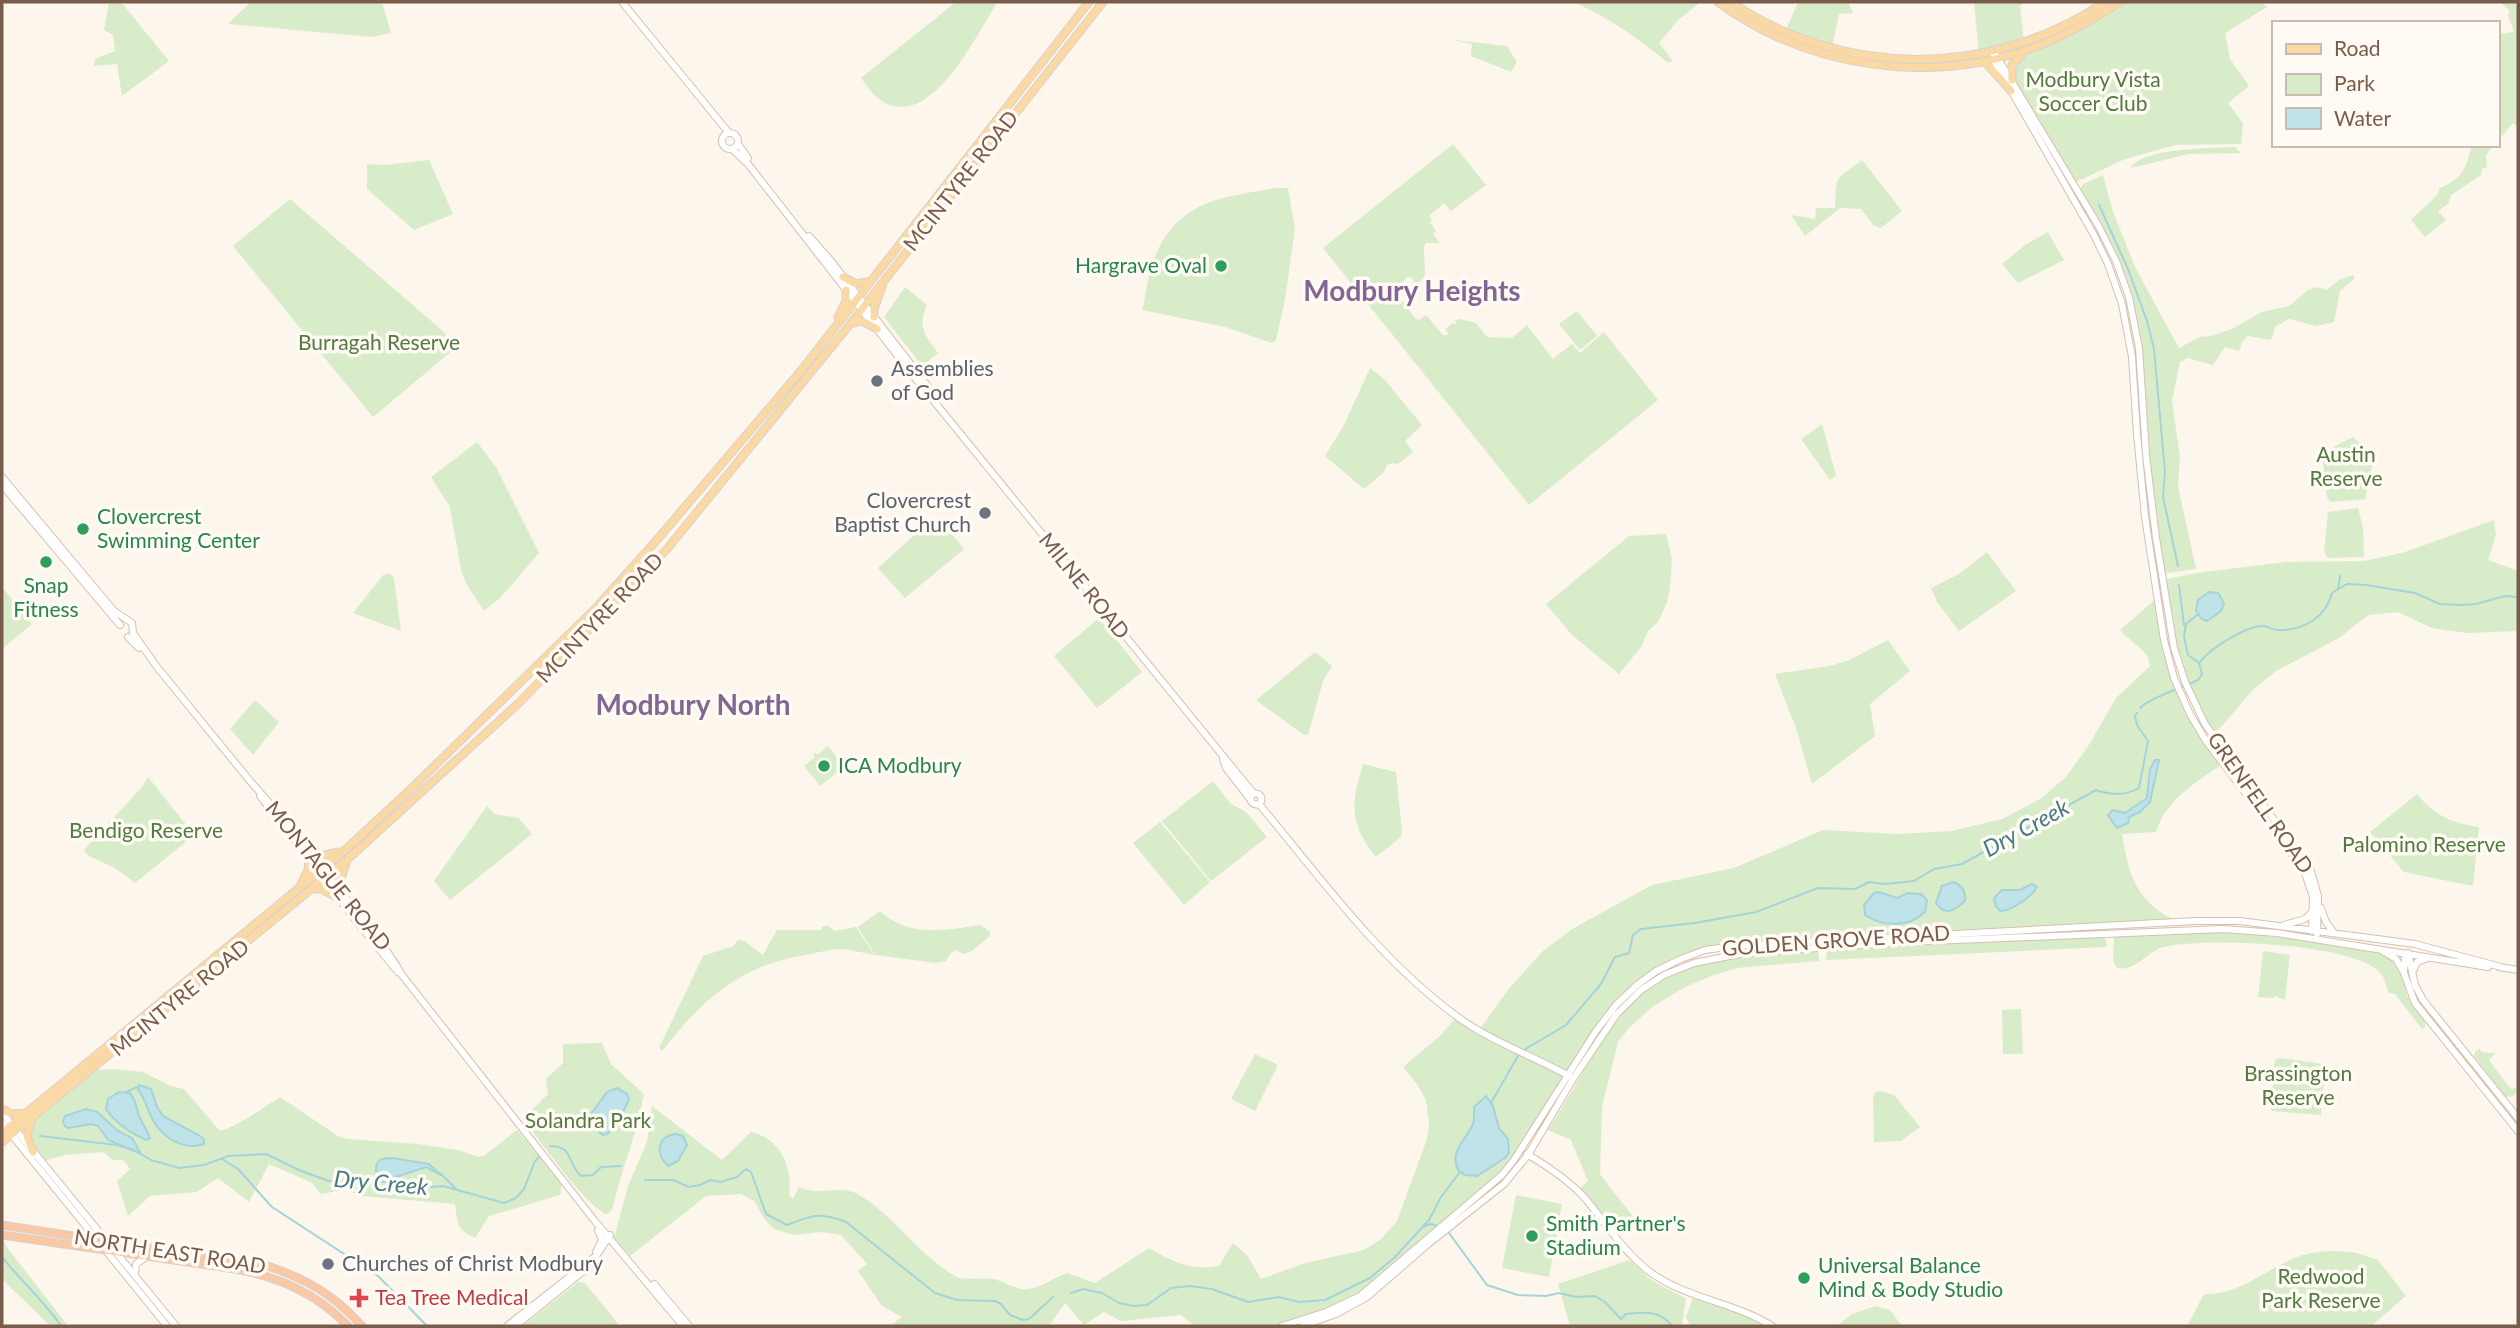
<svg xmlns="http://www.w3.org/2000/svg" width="2520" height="1328" viewBox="0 0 2520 1328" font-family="Lato,sans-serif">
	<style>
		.green { fill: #d8ecc9 }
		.water { fill: #bfe3e8; stroke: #a5d3da; stroke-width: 2 }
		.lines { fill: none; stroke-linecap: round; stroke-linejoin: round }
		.stream { stroke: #a5d3da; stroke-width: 2 }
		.secondary-casing { stroke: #d6c0b0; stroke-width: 8 }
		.primary-casing { stroke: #dad1cd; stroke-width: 9 }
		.trunk-casing { stroke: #dad1cd; stroke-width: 9 }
		.secondary { stroke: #fff; stroke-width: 6 }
		.primary { stroke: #fbd9a5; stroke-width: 7 }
		.trunk { stroke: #f9c8a4; stroke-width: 7 }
		.leisure-dot { fill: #2e9e5b; stroke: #fffaf3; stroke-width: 2.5 }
		.worship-dot { fill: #6b7280; stroke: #fffaf3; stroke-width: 2.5 }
		.health-dot { fill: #e0444e; stroke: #fffaf3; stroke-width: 2.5 }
		.labels { text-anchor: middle; stroke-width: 7; stroke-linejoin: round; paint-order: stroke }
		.park-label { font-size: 21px; fill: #537a41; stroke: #fffaf3 }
		.street-label { font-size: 21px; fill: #7a5c4d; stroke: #fffaf3 }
		.leisure-label { font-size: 21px; fill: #27864d; stroke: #fffaf3; text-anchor: start }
		.worship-label { font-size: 21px; fill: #5b616d; stroke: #fffaf3; text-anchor: start }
		.health-label { font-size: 21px; fill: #be3a42; stroke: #fffaf3; text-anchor: start }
		.water-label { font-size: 23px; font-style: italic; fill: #437c86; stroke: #fffaf3 }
		.district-label { font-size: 28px; font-weight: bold; fill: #846695; stroke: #fffaf3 }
	</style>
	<rect width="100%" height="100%" fill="#fdf6ec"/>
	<!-- green -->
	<path class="green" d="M109,2h12l48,59 -47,35 -5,-32 -23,2 1,-7 20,-8 -2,-16 -9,-5z
		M251,2h131l9,31 -20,4 -143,-13z
		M956,2h37l3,3c-22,33 -70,137 -122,90 -5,-5 -9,-12 -13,-17z
		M1574,2h127l-23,18 -19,23 14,18 -5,2c-30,-25 -59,-45 -94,-61z
		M1798,2h50l5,11 -14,1 -7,34 -47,-16z
		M1974,2h50l-4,4 4,36 -45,13z
		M2120,2h142l5,5 -42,26 5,26 19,27 -21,17 15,20 -2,21 -65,1 -51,14 -51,24 -62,-103 3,-20 14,-11z
		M2500,2h15l3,8v117l-5,-4 -16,19v-25l3,-3 -3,-10v-70l17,-2 -6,-16 2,-5z
		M1447,39l60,7 10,16 -6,10 -40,-16 1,-12z
		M1453,144l33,41 -35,26 -7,-8 -15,13 3,4 -2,2 6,9 -3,3 7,9h-14l-2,4 1,29 -8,9 -5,-7 -4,-1 -15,12 23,30 3,1 7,-5 17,20h6l-4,-6 8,-6 3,2 -1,-4 4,-2 17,4 11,14 25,1 15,-13 26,34 19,-15 8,9 24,-21 54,68 -129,105 -206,-257z
		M2472,145h22l-8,10 1,12 -5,2 -1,6 -30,20 -3,9 -10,7 8,9 -21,17 -14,-17 26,-25 3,-7c23,-9 26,-21 32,-43z
		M2235,147l6,6 -52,1 -58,14c8,-20 83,-20 104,-21z
		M429,160l24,54 -39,16 -47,-41v-25l17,1z
		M1862,160l40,51 -21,17 -8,-3 -12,-16 -21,-1 -35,28 -14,-21 24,4 1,-11h19c2,-35 -1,-27 27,-48z
		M2103,175l10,37 23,57 43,79 21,-11 11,-1 21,-7 30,-17 27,-6 19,-16 9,-3 10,3 12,-10 14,-5 2,3 -15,13 -6,31 -17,4 -28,-7 -13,7 -5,14 -23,-4 -6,6 -3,9 -14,-4 -12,18 -25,-7 -8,4 -8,39 8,56 -2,29 18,83 -29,4 -4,-3 -14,-111 -6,-100 -3,-25 -9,-37 -51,-108 3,-5z
		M1276,188h12l7,41 -10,71 -9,40 -4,3 -47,-16 -83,-17c4,-15 5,-33 11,-48 23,-62 66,-64 123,-74z
		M290,199l154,133 8,19 -79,66 -140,-171z
		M2048,232l16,28 -46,23 -16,-19 23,-19z
		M905,287l22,18c-10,22 -2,30 11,48l-16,13 -38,-49z
		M1577,311l20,25 -17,14 -21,-26z
		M1370,368l14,11 38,46 -17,16 8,11 -15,12 -6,-1 -5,2 -3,7 -20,17 -39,-33 19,-31z
		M1822,424l14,51 -6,5 -29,-41z
		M2353,437l21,18 -9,44 -35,3 -3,-5 -5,-44z
		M477,442l19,25 43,86 -38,44 -17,14 -17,-26 -6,-15 -11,-63 -19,-30z
		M2358,508l5,20 1,29 -36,1 -4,-6 4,-40z
		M939,518l25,31 -59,49 -27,-30 43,-39z
		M2494,520l2,15 -8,25 30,11v60l-51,2 -35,-5 -34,-16 -30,3 -29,23 -63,33 -23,19 -40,46 -30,-59 -20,-97 33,-7 90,-11 78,-1 38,-8z
		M1666,534l6,25 -2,30 -3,13 -9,20 -10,9 -7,16 -22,27 -47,-39 -26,-31 83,-68z
		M1987,552l29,39 -57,40 -22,-29 -6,-14 28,-14z
		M389,573l5,5 7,53 -48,-18 30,-38z
		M2,587l30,37 -30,25z
		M2157,598l11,60 15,42 39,64c-26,19 -56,35 -66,68l-34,2c7,44 15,68 56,88l-473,28 -49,21 -40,34 -114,170 -142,121 -78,30h-88l-13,-11 -60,6 -17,-9 -20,13 -19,-22 -16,23h-159l12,-9 -20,-11 -24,-35 9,-7 -26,-29 -21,-3 -26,3 -20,-6 -9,-9 -11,-19 -13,-7 -35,2 -76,60 -16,-18 14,-52 19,-44 5,-36 70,54 29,-28c29,6 42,35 38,63l4,4 6,-12c19,10 43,-4 62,9 35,22 58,59 94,80 10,6 28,0 42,4 10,3 21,11 31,9 15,-2 26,-12 39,-16l28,10 54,-35c23,14 42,23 70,18l14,-23 14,12 14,24 44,-16 59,-13 17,-11 16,-18 30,-82 2,-14 -3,-25 -9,-16 -14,-17 38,-32 16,-19 22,14 31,-43 33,-36 29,-22 80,-44 82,-17 89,-38 75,4 53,-3 51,-12 38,-20 25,-21 22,-30 29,-50 34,-32c0,-15 -20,-24 -30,-36z
		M1099,618l43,54 -45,36 -43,-52z
		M1888,640l22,31 -40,33 5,32 -63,48 -16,-56 -21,-54 55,-8 19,-6z
		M1315,652l17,14 -9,15 -15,54h-4l-48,-35z
		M255,700l24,22 -26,33 -23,-26z
		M828,746l16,21 -24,19 -16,-20 10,-8v-5l4,1z
		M1363,764l33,8 6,58 -1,7 -25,20c-27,-33 -25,-54 -13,-93z
		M148,777l44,55v5l-57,46 -20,-15 -26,-12 -5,-6 58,-63z
		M1213,781l18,23 15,8 21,25 -56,44 -49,-60z
		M2417,794c18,22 35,29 62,33l-6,59 -69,-14 -34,-40z
		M487,806l7,8 25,4 13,16 -82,66 -16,-19z
		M1160,822l50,60 -26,23 -51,-62z
		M880,911c28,27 65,19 101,14l9,7v4l-18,15 -9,3 -7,-4 -6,4 -4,7 -10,2 -61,-8 -17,-28z
		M827,925l8,6 21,-4 18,28c-10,-2 -21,-5 -32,-6 -12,0 -25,4 -37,6 -66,11 -103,45 -143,96l-3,-3 44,-92 30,-10 5,-6 6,1 19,14 14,-25h44l1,-3z
		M2223,931l52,5 113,18 11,12 8,30 18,25v6l-3,2 -27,-35 -7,-2c-2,-7 -3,-14 -8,-20 -29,-29 -176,-35 -216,-25 -17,4 -28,25 -47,21l-4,-7 1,-25z
		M2102,936l4,4 1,7 -281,13 1,-8 3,-2z
		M1816,951l3,3v7l-82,7 -26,8 -26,11 -33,20 -24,22 -10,13 -16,64 -2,68 34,44 -19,15 -35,-45 8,-7 -17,-41 -23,-10c49,-75 75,-157 176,-173 30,-4 62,-4 92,-6z
		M2263,951l27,4 -5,45 -10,-4 -2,2 -15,-1z
		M2021,1009l2,45h-20l-1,-44z
		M602,1043l9,21 33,30c-7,40 -23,77 -32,116l-5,4c-21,-7 -68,-75 -84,-95l25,-25 -2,-15 17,-16v-19z
		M2480,1048l1,4 15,1 -7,7 20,27 4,2 5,-3v5l-6,6 -7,-1 -31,-40 1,-4z
		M1255,1054l23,11 -23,46 -24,-12z
		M2280,1058l43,6 2,5 -4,46 -50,-4 3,-47 2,-5z
		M113,1069l30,3 28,14 13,3 36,42c18,-5 43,-23 60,-34l58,39 9,3 71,5 40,6 20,7 6,-1 33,-26 45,53 -2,12 -71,21 -14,22c-19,-9 -17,-14 -20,-34l-93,-8 -18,-6 -23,4 -9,-11 -43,-19 -20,38 -31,-24 -21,14 -47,4 -22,20 -11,-35 13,-12 -7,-9h-11l-8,-8 -39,3 -21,6 -16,-19 5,-25 58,-47z
		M1880,1091l14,4 26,32 -19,14 -27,1 -1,-45 2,-5z
		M1516,1195l46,9 -13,73 -47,-9z
		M2,1235l4,11 62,80h-18l-48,-47z
		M2338,1251l19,2 21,7 28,36 -35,30h-184l17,-32c36,1 60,-24 91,-36 13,-6 29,-7 43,-7z
		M1629,1260l25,22 32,16 -4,28h-112l-12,-42z
		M578,1282l7,1 35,43h-98z
		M1694,1295l78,31h-82l-4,-9z
		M1875,1306l15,4 12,16h-65l15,-12z"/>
	<!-- water -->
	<path class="water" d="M2209,592l9,1 6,10 -3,8 -14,10 -5,-2 -6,-8 2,-11z
		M2155,760h4l-9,42 -10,10 -11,5 -1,6 -11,5 -9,-13 5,-5 12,3 22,-15 3,-29z
		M1953,882c9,3 13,9 12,19 -9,8 -20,17 -29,2l6,-17z
		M2032,884l5,3c-5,10 -26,24 -37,24l-4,-5 -2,-8 8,-8h18z
		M1879,892l18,6 11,-5 13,1 6,6 -2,12c-17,16 -41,15 -60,3l-1,-10 10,-12z
		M139,1085l12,4 6,18 6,9 37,20 4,4v4c-20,7 -41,-6 -51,-24 -6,-10 -7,-21 -15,-30z
		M617,1088l10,6 2,5c-6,12 -13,34 -26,36l-14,-11 -1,-6 19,-26z
		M119,1092l11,1c6,7 6,14 9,23 3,7 8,14 11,22l-3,2c-14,-5 -33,-18 -41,-31l2,-10z
		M1486,1096l7,10 6,22 9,11 1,14 -4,5 -28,18 -12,-1 -7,-5c-9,-19 8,-30 15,-46 2,-6 1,-12 1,-17z
		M86,1109l11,3 21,19 14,7 9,16 -33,-14 -10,-14 -6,-2 -24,4 -3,-2 -2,-5 2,-5z
		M676,1134l7,2 4,9 -9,16 -10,5c-13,-12 -11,-30 8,-32z
		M392,1158l37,6 12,11 -15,-8 -33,11 -17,-7c-1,-12 7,-13 16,-13z"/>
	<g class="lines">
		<!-- stream -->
		<path class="stream" d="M2099,205l29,64 19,52 7,28 11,123 -2,25 15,69
			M2179,585l5,40
			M2338,589l2,-13
			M2197,615l-11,9 -2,12 4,19 11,8
			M2189,684l9,-4 4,-6 -3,-11c10,-14 48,-38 65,-37 5,1 10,4 15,4 26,0 47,-13 53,-37l15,-9 19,1 49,8 25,11 20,1 16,-1 29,-8 13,1
			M2140,708c7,-8 32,-17 44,-22
			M1524,1050l42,-25 35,-41 14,-27 14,-4 4,-18 8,-6 54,-6 61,-11 62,-24 37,1 14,-7 16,2 29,-3 20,-12 28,-5 134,-74c14,5 29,6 43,-2l9,-47 -11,-16 -2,-9 2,-3
			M126,1092l11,-5
			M1491,1103l28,-49
			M40,1136l77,9 17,5 17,10 28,8 25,-3 24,-9 38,-2 35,17 28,10 83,1 18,5 13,-1 61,17 12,-5 8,-9 11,-28 4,-4
			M550,1146c24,0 16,16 31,30l12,-1 8,-8 20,-1
			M222,1159l16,10 34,38 106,69 49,50
			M440,1173l17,17
			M645,1180h28l16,7 11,-2 11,-5 9,2 17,-5 9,-8 5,3 15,42 21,11c25,-10 33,-13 59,-3l89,71 22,7 38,1 6,3 9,11 13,5 6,-1 24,-22
			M1423,1227l7,-3 8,2
			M1449,1233l38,52 31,10 28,1 13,-3 17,4 19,-1 10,6 16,17 5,-5c18,-2 34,-4 46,12
			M2,1257c19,24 42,44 59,69
			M1071,1293l12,-4 19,4 17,10 14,3 14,-1 24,-17 19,-2 22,3 36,13 31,-5 20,5 26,-2 45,-22 24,-20 35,-38 12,-23 19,-25"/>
		<defs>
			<path id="secondary" d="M622,2l107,131
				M1994,52l104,173 18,36 13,36 10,51 7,107 10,83 18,110 11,34 20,42 106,147 7,25 -1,38
				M1994,55l-1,4 101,176 14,29 14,40 10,53 5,77 8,83 19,123 10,38 16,36 16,27 98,129 9,27 -1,34
				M722 141a8 8 0 1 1 16 0a8 8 0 1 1-16 0Z
				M738,144l10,14
				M732,149l16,15 167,214 339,416
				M809,236l22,25 99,128
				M2,477l112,134 18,12 1,10 24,34 93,114
				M2,485l118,140
				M128,637l11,11
				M1223,759l3,9 24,31
				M249,780c33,36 62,74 93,113 21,27 43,52 60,82l192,245 89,106
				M1250.5 799a5.5 5.5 0 1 1 11 0a5.5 5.5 0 1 1-11 0Z
				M260,796l97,126 41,50
				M1259,804c61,73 119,154 196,211 35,26 76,40 114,61
				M2321,908l5,14 8,11
				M2284,925l21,-6 7,-7
				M2384,952l12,7 7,12
				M2408,953l-3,5 -1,15 11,30 103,128
				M2408,953l7,32 8,15 95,118
				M2499,967l19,3
				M2412,973l5,-11 11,-4
				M2,1113l174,213
				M2,1123l165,203
				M1527,1154c20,12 40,25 56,42 22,25 40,56 67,76 37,27 84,30 122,54
				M596,1252l6,-12 -4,-10
				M135,1274l1,-10 10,-7
				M654,1284l35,42
				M507,1326l89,-70 14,-21
				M515,1326l81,-65
				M1282,1326l44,-14 34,-16 142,-121 12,-15 82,-129 20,-26 21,-20 19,-14 25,-12 24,-9 29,-4 461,-25h45l175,23 86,23
				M1302,1326l34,-12 31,-17 60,-52 77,-61 24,-29 45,-76 43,-64 25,-25 23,-15 30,-12 51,-10 163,-11 315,-13 54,4 211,34"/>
			<path id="primary" d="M1718,2c90,66 212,84 317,45 30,-11 58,-28 85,-45
				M1731,2c113,77 261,76 374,0
				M1984,61l27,30
				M2012,80v-15l12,-13
				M843,277l13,7 12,-2
				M838,317l8,-16v-11
				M874,317v-8l8,-22
				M852,323l10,-2 15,8
				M307,848l13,8 19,-4
				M301,884l7,-14 1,-10
				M338,887l8,-24
				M314,889h7l16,8
				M2,1109l10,5 15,-1
				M31,1121l-4,15 6,16
				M2,1133l343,-283 68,-63 181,-177 62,-69 144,-169 289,-370
				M2,1142l346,-283 172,-157 147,-153 184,-226 252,-321"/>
			<path id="trunk" d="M2,1225l266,41c40,14 65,28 94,60
				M2,1235l233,34c44,8 81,24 113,57"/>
		</defs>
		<!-- secondary casing -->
		<use href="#secondary" class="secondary-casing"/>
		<!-- primary casing -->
		<use href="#primary" class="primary-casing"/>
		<!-- trunk casing -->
		<use href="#trunk" class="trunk-casing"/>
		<!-- secondary -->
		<use href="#secondary" class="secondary"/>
		<!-- primary -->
		<use href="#primary" class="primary"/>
		<!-- trunk -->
		<use href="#trunk" class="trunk"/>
	</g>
	<!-- markers -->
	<g class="leisure-dot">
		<circle cx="1221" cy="266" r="7"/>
		<circle cx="83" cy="529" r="7"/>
		<circle cx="46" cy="562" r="7"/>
		<circle cx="824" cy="766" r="7"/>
		<circle cx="1532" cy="1236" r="7"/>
		<circle cx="1804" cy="1278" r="7"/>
	</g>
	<g class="worship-dot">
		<circle cx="877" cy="381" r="7"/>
		<circle cx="985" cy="513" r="7"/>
		<circle cx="328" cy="1264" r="7"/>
	</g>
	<path class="health-dot" d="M355.5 1287.5h7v7h7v7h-7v7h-7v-7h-7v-7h7z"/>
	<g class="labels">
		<!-- park labels -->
		<g class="park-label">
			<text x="2093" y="87">Modbury Vista<tspan x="2093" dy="24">Soccer Club</tspan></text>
			<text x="379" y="350">Burragah Reserve</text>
			<text x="2346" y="462">Austin<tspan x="2346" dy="24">Reserve</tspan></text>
			<text x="146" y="838">Bendigo Reserve</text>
			<text x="2424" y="852">Palomino Reserve</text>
			<text x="2298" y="1081">Brassington<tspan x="2298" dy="24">Reserve</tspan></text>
			<text x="588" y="1128">Solandra Park</text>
			<text x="2321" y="1284">Redwood<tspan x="2321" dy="24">Park Reserve</tspan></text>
		</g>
		<!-- street labels -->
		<g class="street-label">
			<text transform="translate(961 181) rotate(-52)" y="7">MCINTYRE ROAD</text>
			<text transform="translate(1084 586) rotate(51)" y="7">MILNE ROAD</text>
			<text transform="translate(600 618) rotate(-46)" y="7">MCINTYRE ROAD</text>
			<text transform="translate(2260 803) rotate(55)" y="7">GRENFELL ROAD</text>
			<text transform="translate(328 876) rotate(51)" y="7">MONTAGUE ROAD</text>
			<text transform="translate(1836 941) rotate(-4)" y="7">GOLDEN GROVE ROAD</text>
			<text transform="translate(180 998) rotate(-39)" y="7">MCINTYRE ROAD</text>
			<text transform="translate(170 1252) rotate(9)" y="7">NORTH EAST ROAD</text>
		</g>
		<!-- leisure labels -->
		<g class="leisure-label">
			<text x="1207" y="273" text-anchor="end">Hargrave Oval</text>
			<text x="97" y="524">Clovercrest<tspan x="97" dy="24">Swimming Center</tspan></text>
			<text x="46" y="593" text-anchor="middle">Snap<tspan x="46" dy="24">Fitness</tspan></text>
			<text x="838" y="773">ICA Modbury</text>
			<text x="1546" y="1231">Smith Partner's<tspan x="1546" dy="24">Stadium</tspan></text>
			<text x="1818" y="1273">Universal Balance<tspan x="1818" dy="24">Mind &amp; Body Studio</tspan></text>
		</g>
		<!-- worship labels -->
		<g class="worship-label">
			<text x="891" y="376">Assemblies<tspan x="891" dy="24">of God</tspan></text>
			<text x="971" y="508" text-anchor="end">Clovercrest<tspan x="971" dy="24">Baptist Church</tspan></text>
			<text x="342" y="1271">Churches of Christ Modbury</text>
		</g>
		<!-- health labels -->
		<g class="health-label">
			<text x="375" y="1305">Tea Tree Medical</text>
		</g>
		<!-- water labels -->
		<g class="water-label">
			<text transform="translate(2026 828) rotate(-29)" y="8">Dry Creek</text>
			<text transform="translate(381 1183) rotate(5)" y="8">Dry Creek</text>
		</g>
		<!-- district labels -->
		<g class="district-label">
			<text x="1412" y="301">Modbury Heights</text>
			<text x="693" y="715">Modbury North</text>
		</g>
	</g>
	<!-- border -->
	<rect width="2520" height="1328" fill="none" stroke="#7a5c4d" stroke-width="7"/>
	<!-- legend -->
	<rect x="2272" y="21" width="228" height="126" fill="#fffaf3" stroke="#cabbb1" stroke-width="2"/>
	<rect x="2286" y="44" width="35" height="10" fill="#fbd9a5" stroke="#cabbb1" stroke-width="2"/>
	<text x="2334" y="56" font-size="21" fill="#7a5c4d">Road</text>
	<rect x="2286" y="74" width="35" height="21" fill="#d8ecc9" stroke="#cabbb1" stroke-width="2"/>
	<text x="2334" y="91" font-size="21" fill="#7a5c4d">Park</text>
	<rect x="2286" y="108" width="35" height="21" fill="#bfe3e8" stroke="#cabbb1" stroke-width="2"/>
	<text x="2334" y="126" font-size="21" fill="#7a5c4d">Water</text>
</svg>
